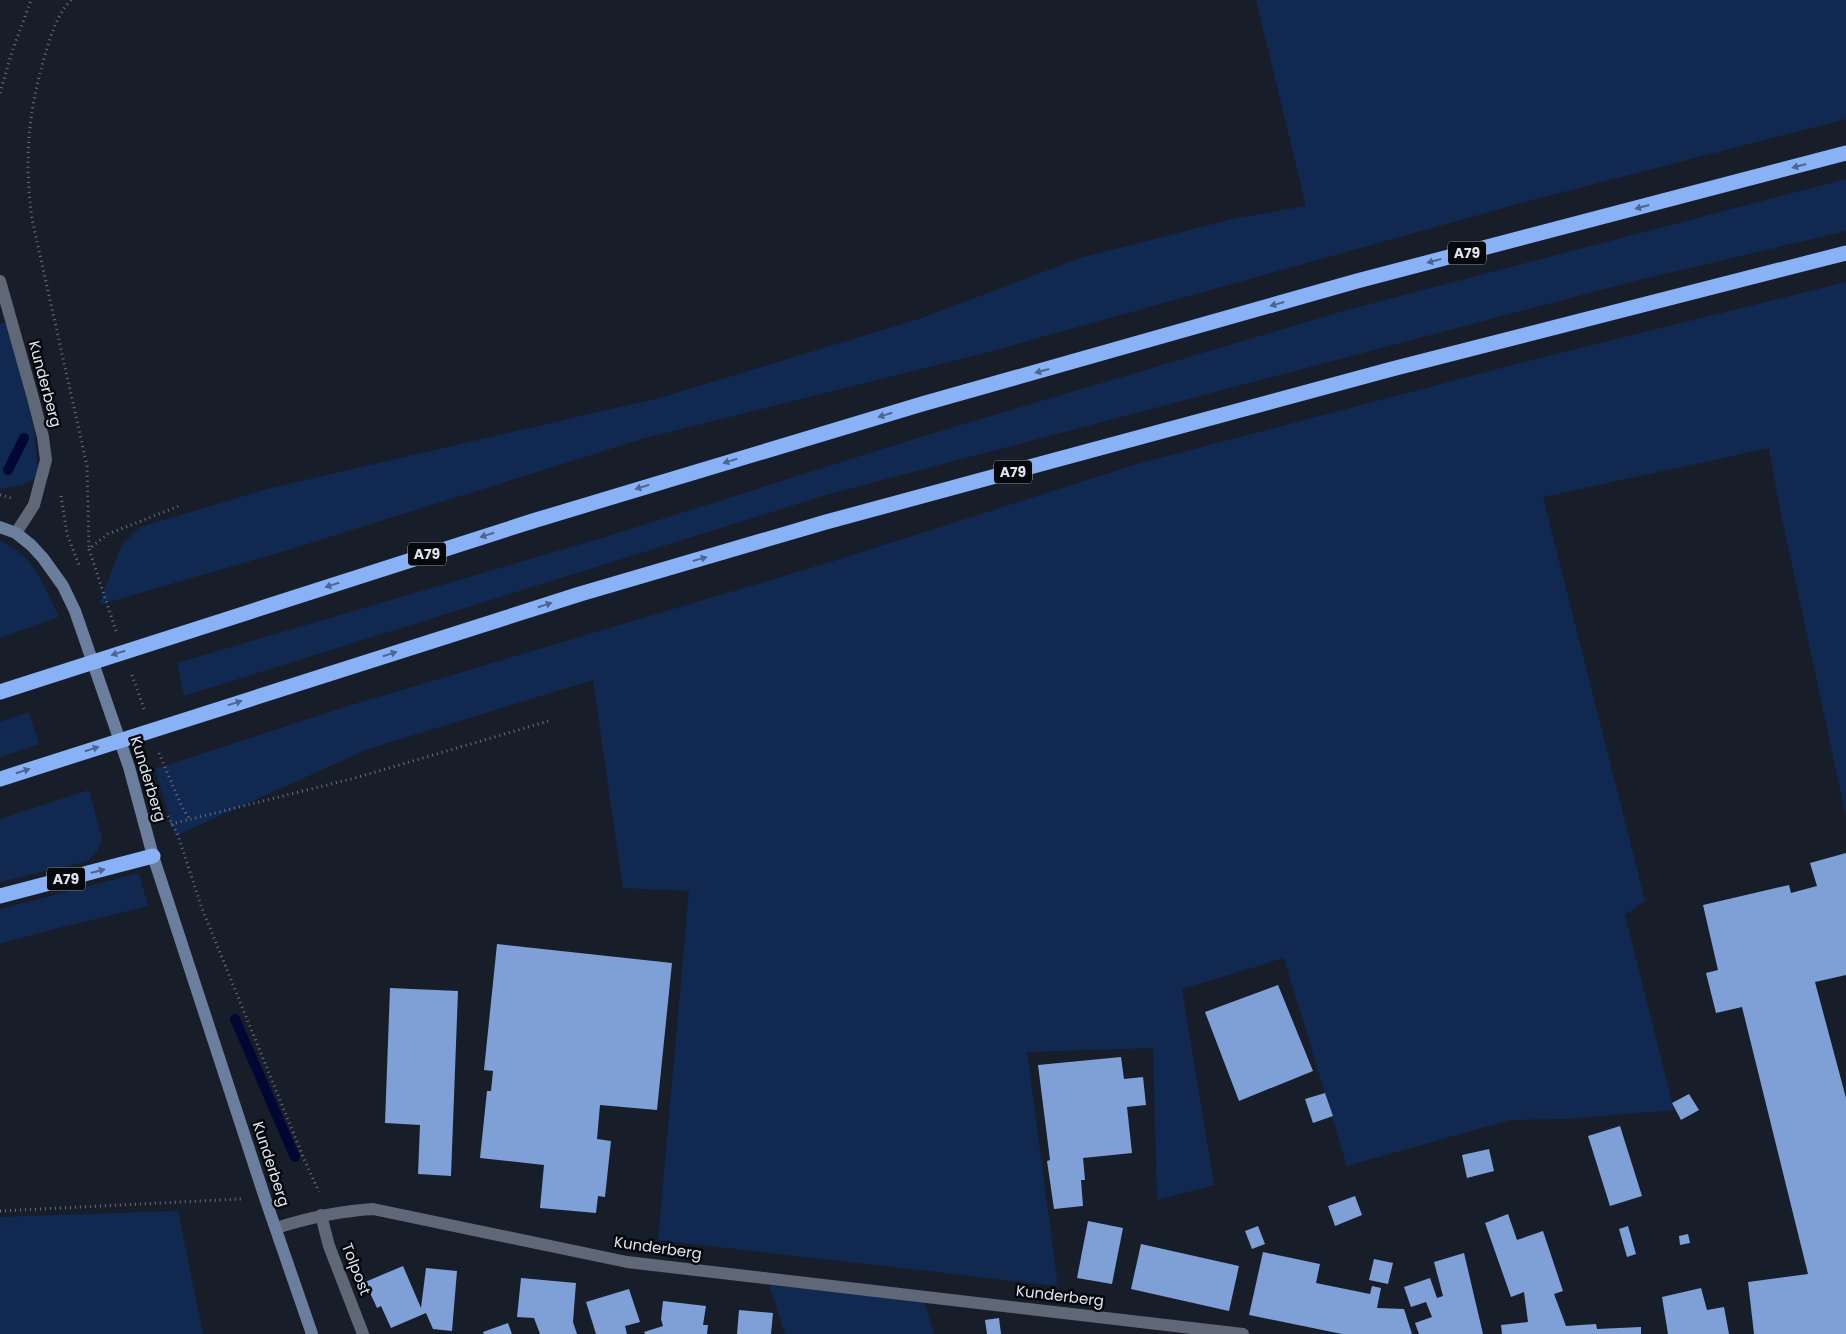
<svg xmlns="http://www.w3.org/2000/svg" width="1846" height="1334" viewBox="0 0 1846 1334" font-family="Poppins,sans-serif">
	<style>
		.green { fill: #112851 }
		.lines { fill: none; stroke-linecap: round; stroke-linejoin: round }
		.stream { stroke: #000733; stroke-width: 10 }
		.building { fill: #7f9fd7 }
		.path { stroke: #6b717c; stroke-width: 3; stroke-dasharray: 1 4; stroke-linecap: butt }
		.minor { stroke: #606877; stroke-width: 12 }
		.secondary { stroke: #6c7e9d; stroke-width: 12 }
		.motorway { stroke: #89b1f6; stroke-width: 15 }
		.oneway { fill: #4e658d }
		.labels { text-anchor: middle; stroke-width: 5; stroke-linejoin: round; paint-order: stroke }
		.shield { fill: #05080d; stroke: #9ea2aa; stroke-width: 1 }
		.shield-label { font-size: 14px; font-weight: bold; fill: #dfe4ed }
		.street-label { font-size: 15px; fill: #dfe4ed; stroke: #05080d }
	</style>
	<rect width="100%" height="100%" fill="#171e2a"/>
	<!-- green -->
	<path class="green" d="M1256,0h590v119l-314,81 -547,153 -343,86 -354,111 -189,55 22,-59 19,-19 131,-39 392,-91 259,-79 158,-60 157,-40 69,-12z
		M1846,179v52l-211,50 -809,214 -642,201 -7,-33 428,-126 322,-102 420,-125z
		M1846,282v535l-68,-317 -9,-52 -226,49 102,404 -20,14 49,195 -108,9 -56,1 -163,46 -63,-208 -102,31 32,196 -57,15 -4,-152 -126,4 31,234 -400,-46 31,-349 -66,-3 -30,-208 -225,69 -193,87 -20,-67 193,-63 486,-145 300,-96 394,-104z
		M9,320l25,109 4,47 -15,9 -23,4v-165z
		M0,541c33,12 45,47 59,76l-59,21z
		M29,712l10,32 -39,13v-35z
		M89,790l13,49 -4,11 -10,11 -88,21v-63z
		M139,873l9,33 -102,25 -46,13v-35z
		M178,1211l25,123h-203v-117z
		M769,1285l155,15 10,34h-149z"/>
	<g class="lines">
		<!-- stream -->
		<path class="stream" d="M8,470l16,-32
			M235,1019l60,138"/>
	</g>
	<!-- building -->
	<path class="building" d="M1846,853v122l-31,7 31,116v236h-92l-6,-52 60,-8 -66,-267 -26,6 -10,-40 12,-3 -15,-65 86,-20 2,8 26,-7 -7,-23z
		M497,944l175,19 -15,147 -57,-5 -3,34 14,2 -6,56 -7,-1 -2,17 -56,-5 4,-43 -64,-7 7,-67h4l2,-20 -9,-1z
		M1278,985l35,86 -74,30 -34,-89z
		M390,988l68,3 -7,185 -33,-2 2,-49 -35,-2z
		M1121,1057l3,22 19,-2 3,28 -19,2 5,46 -49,5 2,22h-4l2,26 -29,3 -7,-48 3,-1 -12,-95z
		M1325,1093l8,23 -20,7 -8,-24z
		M1689,1094l10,16 -18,10 -9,-17z
		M1620,1126l22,70 -32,10 -22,-70z
		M1489,1149l5,22 -27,7 -5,-23z
		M1355,1196l7,19 -27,11 -7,-20z
		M1508,1214l9,26 26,-9 20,60 -9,3 12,32 30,-2 1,5 44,-2v7h-139l-1,-9 27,-3 -4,-30 -13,5 -26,-74z
		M1088,1221l35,7 -11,56 -35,-6z
		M1258,1226l7,18 -13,5 -7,-18z
		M1628,1226l8,28 -9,3 -8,-28z
		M1688,1234l2,9 -10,2 -1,-9z
		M1141,1244l98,22 -10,45 -98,-22z
		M1263,1252l57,12 -4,19 54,11 2,-8 9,2 -4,20 27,1 8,25h-70l-93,-19z
		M1464,1253l19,81h-64l-4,-11 17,-6 -6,-15 -15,5 -7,-20 26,-9 7,20 6,-2 -9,-34z
		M1374,1259l19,4 -5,21 -19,-4z
		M403,1266l18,42 5,-40 31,3 -5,60 -19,-2 -7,-16 -35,15 -10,-22 -4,2 -12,-26z
		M521,1278l55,5 -3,39 4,12h-37l-6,-16 -17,-1z
		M1701,1288l6,22 17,-3 5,27h-61l-6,-37z
		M629,1289l11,33 -15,4 2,8h-31l-10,-32z
		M663,1301l43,5 -3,19h5l-1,9h-62l-1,-2 19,-6 -2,-7z
		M739,1310l34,3 -2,21h-34z
		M999,1318l2,16h-14l-2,-14z
		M508,1323l4,11h-28l-1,-2z"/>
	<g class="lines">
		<!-- path -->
		<path class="path" d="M71,0c-14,15 -20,35 -26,55 -17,58 -21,103 -13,164l55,247 2,83
			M0,93l12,-41 19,-52
			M0,495l11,3
			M61,496l6,38 12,31
			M116,631l-27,-82 19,-15 71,-28
			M132,675l12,34
			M159,753l22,52 9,15
			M168,816l10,19 23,71 103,253 15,33
			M171,824l184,-46 197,-58
			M0,1211l242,-12"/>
		<!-- minor -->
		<path class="minor" d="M0,281l33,117 10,39 3,23 -12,45 -18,28
			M321,1215l8,31 34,88
			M276,1228c32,-10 63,-17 97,-19l254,53 616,72"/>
		<!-- secondary -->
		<path class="secondary" d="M0,527l16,6 15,12 12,13 20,28 12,25 54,156 24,89 112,342 47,136"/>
		<!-- motorway -->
		<path class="motorway" d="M0,692l536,-172 386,-116 435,-123 489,-128
			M0,779l580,-185 246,-72 566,-153 454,-116
			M0,896l153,-40"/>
	</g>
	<!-- one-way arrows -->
	<defs><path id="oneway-solid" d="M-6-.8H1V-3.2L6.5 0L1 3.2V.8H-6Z" transform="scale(1.25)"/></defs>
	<g class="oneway">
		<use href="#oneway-solid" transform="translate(1799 166) rotate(165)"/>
		<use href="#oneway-solid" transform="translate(1642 207) rotate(165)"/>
		<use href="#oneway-solid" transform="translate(1434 261) rotate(165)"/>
		<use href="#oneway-solid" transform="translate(1277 304) rotate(164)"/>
		<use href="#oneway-solid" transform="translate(1042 371) rotate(165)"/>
		<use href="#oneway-solid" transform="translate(885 415) rotate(163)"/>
		<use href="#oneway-solid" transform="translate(730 461) rotate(163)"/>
		<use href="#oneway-solid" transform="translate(642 487) rotate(163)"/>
		<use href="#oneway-solid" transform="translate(487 535) rotate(162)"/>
		<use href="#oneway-solid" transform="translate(700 559) rotate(-16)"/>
		<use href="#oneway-solid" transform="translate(332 585) rotate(162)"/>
		<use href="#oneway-solid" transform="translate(545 605) rotate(-18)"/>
		<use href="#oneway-solid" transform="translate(118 653) rotate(162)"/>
		<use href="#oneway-solid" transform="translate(390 654) rotate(-18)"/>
		<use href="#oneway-solid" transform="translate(235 703) rotate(-17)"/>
		<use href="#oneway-solid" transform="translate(92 749) rotate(-18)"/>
		<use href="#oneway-solid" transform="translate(23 771) rotate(-18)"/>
		<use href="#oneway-solid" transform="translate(98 871) rotate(-15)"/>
	</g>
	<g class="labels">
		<!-- shield labels -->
		<g class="shield">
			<rect x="1448" y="241.5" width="38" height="23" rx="4"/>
			<rect x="994" y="460.5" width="38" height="23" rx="4"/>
			<rect x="408" y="542.5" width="38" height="23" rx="4"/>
			<rect x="47" y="867.5" width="38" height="23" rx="4"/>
		</g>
		<g class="shield-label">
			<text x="1467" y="258">A79</text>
			<text x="1013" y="477">A79</text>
			<text x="427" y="559">A79</text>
			<text x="66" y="884">A79</text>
		</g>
		<!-- street labels -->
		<g class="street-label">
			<text transform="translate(45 384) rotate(75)" y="5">Kunderberg</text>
			<text transform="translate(148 779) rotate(73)" y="5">Kunderberg</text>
			<text transform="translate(271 1164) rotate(72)" y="5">Kunderberg</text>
			<text transform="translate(658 1248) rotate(8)" y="5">Kunderberg</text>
			<text transform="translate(356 1269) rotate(69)" y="5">Tolpost</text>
			<text transform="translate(1060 1296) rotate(7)" y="5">Kunderberg</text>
		</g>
	</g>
</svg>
